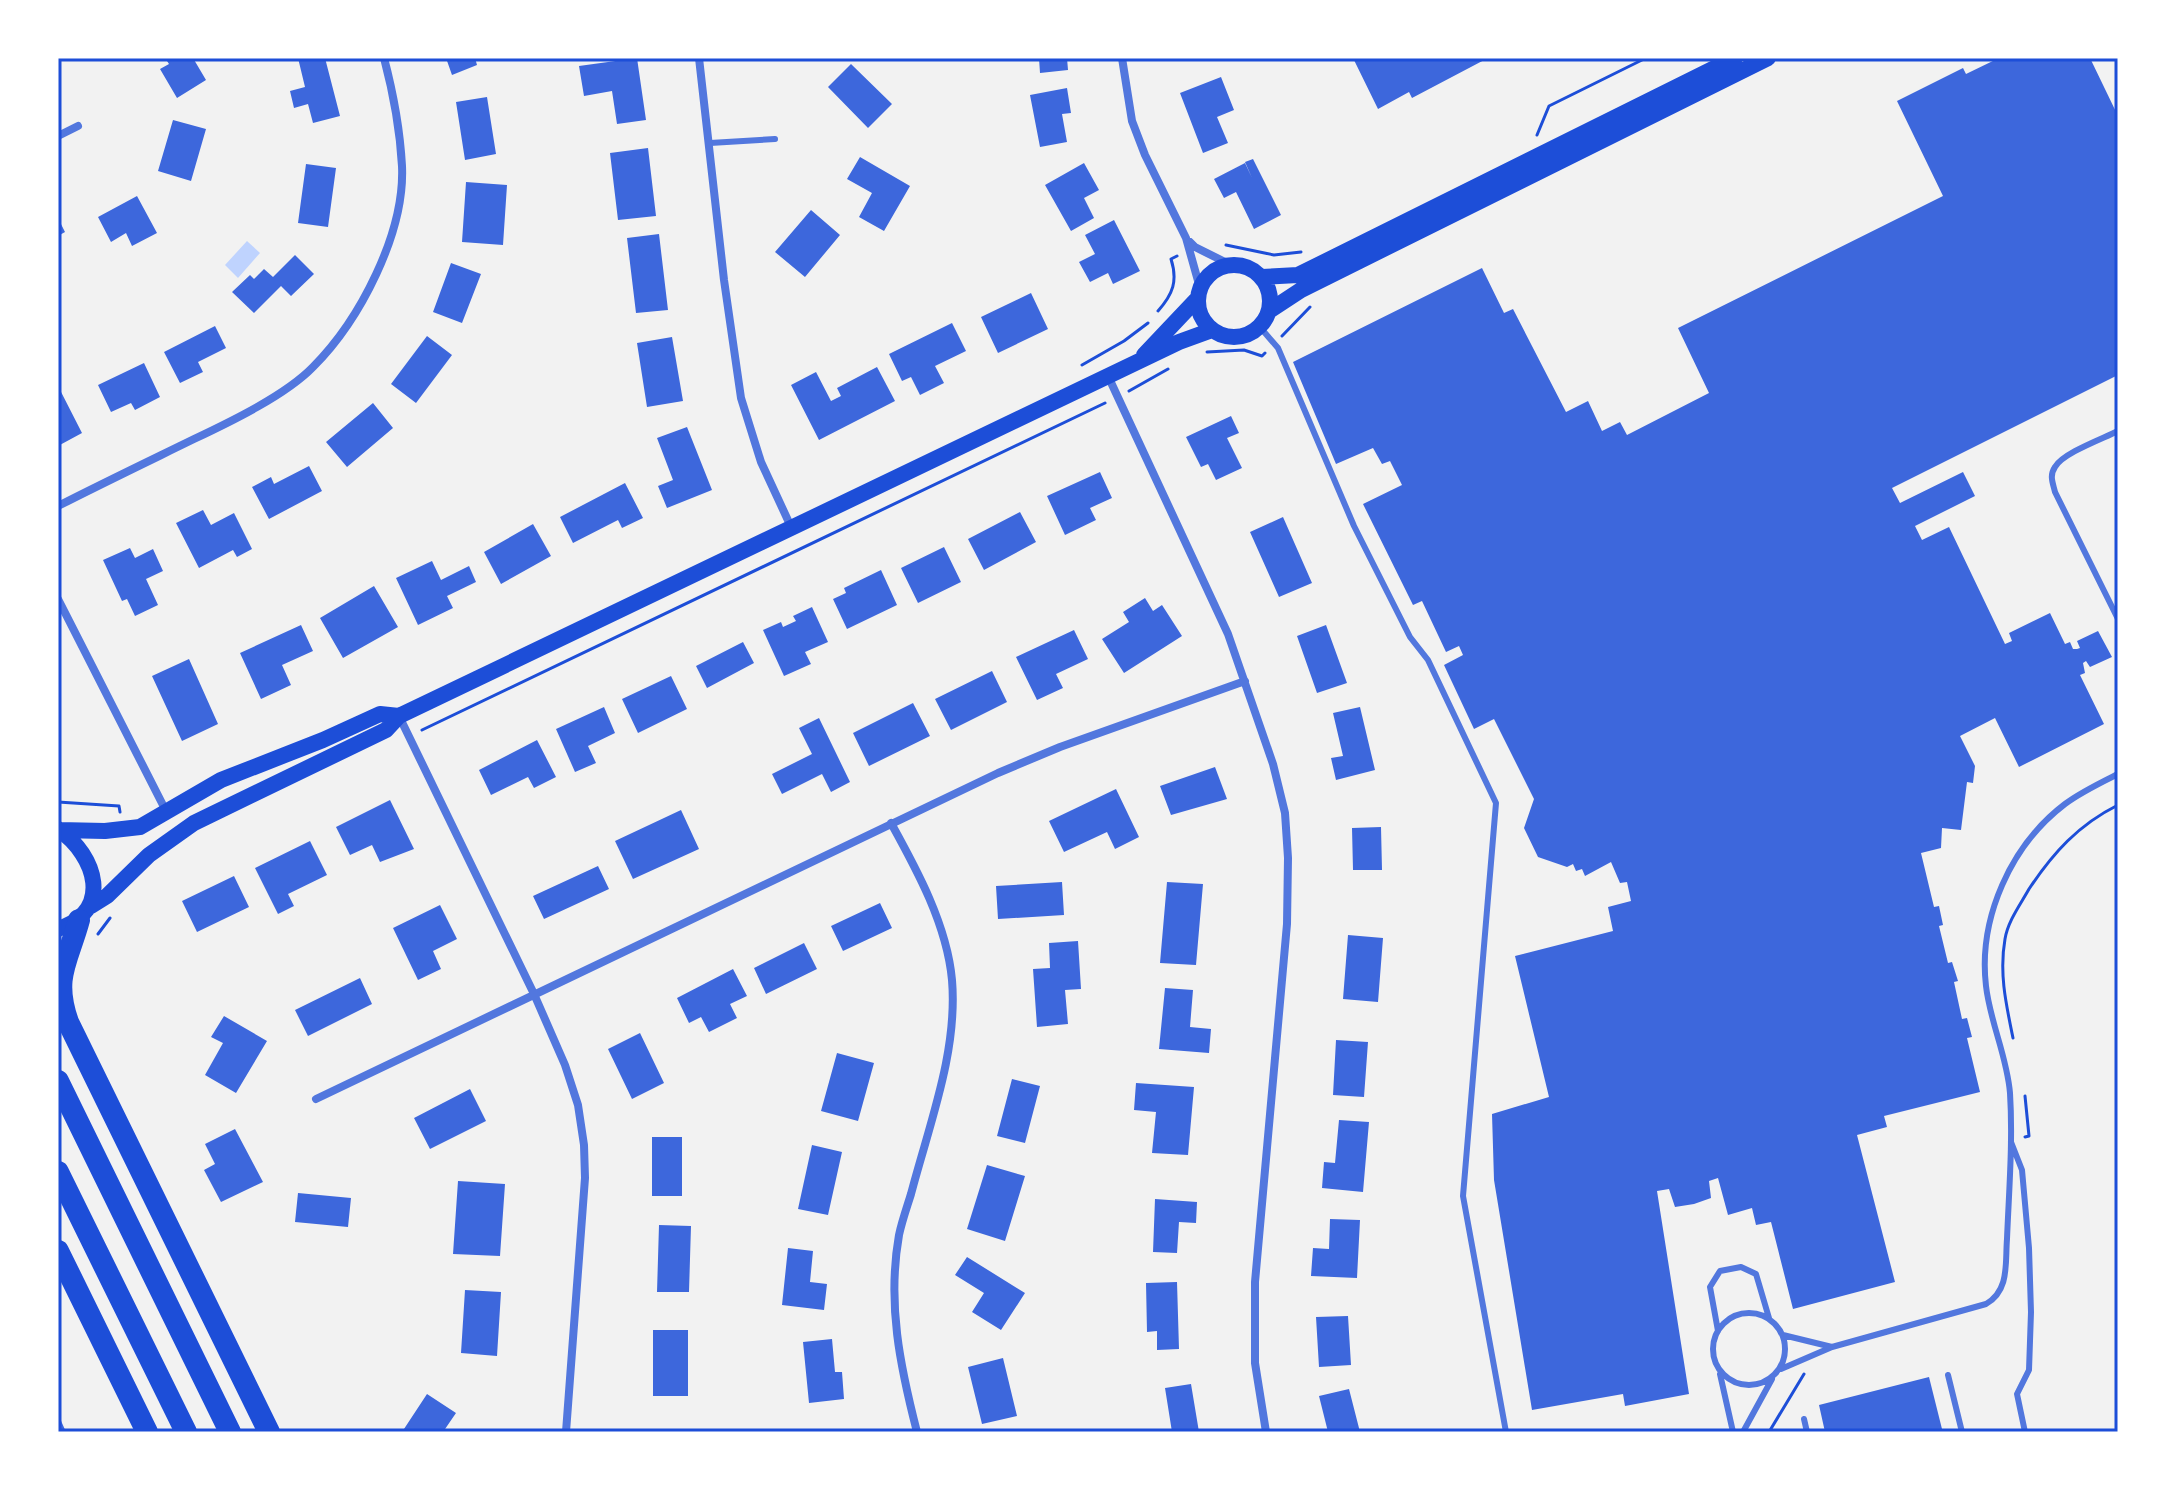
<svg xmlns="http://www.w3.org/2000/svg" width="2176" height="1490" viewBox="0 0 2176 1490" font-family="'Titillium Web',sans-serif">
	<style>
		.water { fill: #bfd3fe }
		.building { fill: #3d67dc }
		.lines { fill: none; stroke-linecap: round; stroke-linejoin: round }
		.path { stroke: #1d4ed8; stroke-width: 3 }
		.service { stroke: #5277de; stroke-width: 6 }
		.minor { stroke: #5277de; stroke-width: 8 }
		.secondary { stroke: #1d4ed8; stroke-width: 16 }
		.motorway { stroke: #1d4ed8; stroke-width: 22 }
		.neatline { fill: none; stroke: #1d4ed8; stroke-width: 3 }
	</style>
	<rect width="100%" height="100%" fill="#f2f2f2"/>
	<!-- water -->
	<path class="water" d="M247,241l13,12 -22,25 -13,-13z"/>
	<!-- building -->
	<path class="building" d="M165,58h28l13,22 -29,18 -17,-29 9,-5z
		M298,58h27l15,58 -27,7 -5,-19 -14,4 -4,-17 15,-4z
		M446,58h29l2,7 -25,10z
		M637,58l9,62 -29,4 -5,-33 -28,5 -5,-30z
		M1039,58h28l1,12 -28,3z
		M1353,58h135l-76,40 -3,-6 -31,17z
		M1999,58h91l28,58v259l-226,113 8,15 63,-31 12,24 -60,30 7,14 27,-13 56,117 7,-3 -3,-8 41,-20 15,31 5,-2 3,7h4l3,-1 -3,-7 21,-10 14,26 -22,10 -4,-6 -3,2 2,10 -5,2 24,49 -85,43 -24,-49 -35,18 15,30 -2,17 -6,-1 -6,48 -19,-2 -1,20 -20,5 13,54 5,-1 4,19 -4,1 9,37 4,-1 6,19 -4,1 8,37 5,-1 5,19 -5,1 13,54 -96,24 3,11 -30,8 38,147 -102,27 -22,-87 -15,3 -4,-17 -24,7 -10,-37 -9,3 2,17 -17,6 -19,3 -6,-18 -12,2 32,203 -64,12 -2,-12 -91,16 -38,-230 -2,-66 57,-17 -34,-141 98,-25 -5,-24 23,-6 -4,-19 -7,1 -9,-21 -26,14 -3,-7 -6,2 -3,-7 -6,3 -29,-10 -14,-29 10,-29 -40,-80 -20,10 -30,-64 19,-10 -4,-9 -13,6 -24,-51 -9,4 -50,-101 39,-19 -12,-24 -8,3 -9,-16 -37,16 -43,-102 189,-94 22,45 9,-4 53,103 22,-11 14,30 18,-9 7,13 82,-42 -31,-65 265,-132 -46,-95 66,-33 3,6z
		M851,64l41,40 -24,24 -40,-41z
		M1221,77l13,33 -17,7 11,26 -25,10 -23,-60z
		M1067,88l4,25 -9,1 5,28 -27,5 -10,-52z
		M487,97l9,57 -31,6 -9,-58z
		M173,120l33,9 -15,52 -33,-10z
		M648,148l8,68 -38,4 -8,-67z
		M860,157l50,29 -26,45 -25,-14 13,-24 -25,-14z
		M1253,159l28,56 -27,14 -18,-37 -12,6 -10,-19 31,-16 7,15 -7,-16z
		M1084,163l15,27 -15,8 10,20 -23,13 -26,-46z
		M306,164l30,4 -8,59 -30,-4z
		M466,182l41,3 -4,60 -41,-3z
		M137,196l20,37 -25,13 -6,-13 -15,9 -13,-25z
		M811,210l29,25 -35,42 -30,-25z
		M58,218l7,14 -7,4z
		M1114,220l26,51 -27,13 -5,-11 -18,9 -11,-20 16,-8 -10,-19z
		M659,234l9,76 -32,3 -9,-75z
		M295,255l19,19 -23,22 -10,-10 -27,27 -22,-21 18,-17 4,4 10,-10 9,8z
		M451,263l30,11 -19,49 -29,-11z
		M1031,293l17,36 -50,24 -17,-36z
		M952,323l14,28 -31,15 9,17 -24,12 -9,-18 -9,4 -13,-27z
		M215,326l11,22 -28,14 5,10 -23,11 -16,-31z
		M427,336l25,19 -36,48 -25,-19z
		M672,337l11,64 -36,6 -10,-64z
		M144,363l16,34 -25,13 -4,-7 -20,9 -13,-27z
		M877,367l18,34 -76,39 -28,-55 25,-13 15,29 10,-5 -4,-8z
		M58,386l24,47 -24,13z
		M373,403l20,25 -46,39 -21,-25z
		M1231,416l8,17 -12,5 15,30 -26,12 -8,-16 -7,3 -15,-30z
		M687,427l25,63 -45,18 -9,-22 15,-6 -16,-42z
		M309,466l13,25 -53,28 -17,-32 19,-10 3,7z
		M1100,472l12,26 -22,10 6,12 -31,15 -18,-39z
		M625,483l18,35 -21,10 -4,-8 -45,23 -13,-26z
		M203,510l8,15 23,-12 18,36 -15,8 -4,-7 -34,18 -23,-45z
		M1020,512l16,30 -52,28 -16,-31z
		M1283,517l29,66 -33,14 -29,-65z
		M533,524l18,32 -50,28 -17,-32z
		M944,547l17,35 -43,21 -17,-35z
		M130,548l5,10 18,-9 10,22 -17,8 12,26 -23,11 -8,-17 -5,2 -19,-41z
		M432,561l9,19 28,-14 7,16 -29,14 6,12 -35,17 -22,-47z
		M881,570l16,35 -50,24 -14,-30 13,-6 -2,-5z
		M374,586l24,41 -55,31 -23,-40z
		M1145,598l8,13 9,-6 20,31 -58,37 -22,-34 27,-17 -6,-10z
		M812,607l16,35 -23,10 6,12 -27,12 -21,-46 18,-8 2,5 13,-6 -3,-5z
		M301,625l12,26 -31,14 9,20 -30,14 -21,-46z
		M1326,625l21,58 -30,10 -20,-57z
		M1074,630l14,29 -32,15 7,14 -26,12 -21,-43z
		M743,642l11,21 -47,25 -11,-22z
		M189,659l29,65 -36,17 -30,-65z
		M992,671l15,31 -56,28 -16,-31z
		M671,676l16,33 -49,24 -16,-34z
		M913,703l17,33 -61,30 -16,-33z
		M604,707l11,26 -27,13 8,17 -21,9 -19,-43z
		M1360,707l15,63 -39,10 -5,-22 12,-2 -10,-43z
		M819,718l31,64 -19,10 -9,-18 -40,20 -10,-20 40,-20 -13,-26z
		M537,740l19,37 -22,11 -6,-11 -37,18 -12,-25z
		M1215,767l12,32 -56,16 -11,-29z
		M1116,789l23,48 -24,12 -8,-17 -43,20 -15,-31z
		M390,800l24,49 -34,13 -8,-17 -22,10 -14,-28z
		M681,810l18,39 -66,30 -18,-38z
		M1381,827l1,43h-29l-1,-42z
		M310,841l17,34 -39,19 6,12 -16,8 -23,-46z
		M598,866l11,23 -65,30 -11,-23z
		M234,876l15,31 -52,25 -15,-31z
		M1062,882l2,33 -66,4 -2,-33z
		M1167,882l36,2 -7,81 -36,-2z
		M880,903l12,25 -49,23 -12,-25z
		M440,905l17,34 -24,12 8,18 -23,11 -25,-52z
		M1348,935l35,3 -5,64 -35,-3z
		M1078,941l3,48 -16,1 3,34 -31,3 -4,-58 17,-1 -1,-25z
		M804,943l13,26 -51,25 -12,-26z
		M733,969l14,27 -17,8 7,14 -28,14 -8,-15 -12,6 -12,-25z
		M360,978l12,26 -64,32 -13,-26z
		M1165,988l28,2 -3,37 21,2 -2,24 -50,-4z
		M224,1016l43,25 -31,52 -31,-18 18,-32 -12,-6z
		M640,1033l24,50 -32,16 -24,-50z
		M1336,1040l32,2 -4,55 -31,-2z
		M837,1053l37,10 -16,58 -37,-10z
		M1012,1079l28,7 -15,57 -28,-7z
		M1136,1083l58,4 -6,68 -36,-2 4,-41 -22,-2z
		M470,1089l16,32 -56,28 -16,-31z
		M1339,1120l30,2 -6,70 -41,-4 2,-26 11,1z
		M235,1129l28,53 -42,20 -17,-32 11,-6 -10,-20z
		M652,1137h30v59h-30z
		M812,1145l30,7 -14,63 -30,-6z
		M987,1165l38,11 -20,65 -38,-12z
		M458,1181l47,3 -5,72 -47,-2z
		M298,1193l53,5 -3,29 -53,-5z
		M1155,1199l42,3 -1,21 -17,-1 -2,31 -24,-1z
		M1330,1219l30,1 -3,58 -46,-2 2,-28 16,1z
		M659,1225l32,1 -2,66h-32z
		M788,1248l25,3 -3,31 17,2 -3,26 -42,-5z
		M967,1257l58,36 -24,37 -29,-18 12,-19 -29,-18z
		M1177,1282l2,67 -22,1v-19l-10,1 -1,-49z
		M465,1290l36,2 -4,64 -36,-3z
		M1348,1316l3,49 -32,2 -3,-50z
		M653,1330h35v66h-35z
		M832,1339l3,33h7l2,27 -35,4 -6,-61z
		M1003,1358l14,58 -35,8 -14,-57z
		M1929,1377l13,52 -12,3h-105l-6,-27z
		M1191,1384l8,48h-27l-7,-44z
		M1349,1389l11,43h-32l-9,-36z
		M427,1394l29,19 -13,19h-41z
		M58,1414l8,18h-8z"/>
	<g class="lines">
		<!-- path -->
		<path class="path" d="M1537,135l12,-29 97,-48
			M1226,245l48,10 27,-3
			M1158,311c15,-17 20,-30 13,-52l6,-3
			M1282,336l28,-29
			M1207,352l37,-2 18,6 3,-3
			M1082,365l42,-24 24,-18
			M1129,391l39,-22
			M422,730l683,-327
			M58,802l61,4 1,6
			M98,934l12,-16
			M2013,1038c-7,-34 -14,-65 -8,-99 3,-18 15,-34 24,-50 24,-36 49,-64 89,-84
			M2025,1096l4,40 -4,1
			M1769,1432l35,-58"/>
		<!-- service -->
		<path class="service" d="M710,143l65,-4
			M1259,326l19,22 76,178 56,111 18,23 68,143 -33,393 43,236
			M2118,431c-16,8 -55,22 -63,36 -6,9 -2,16 0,25l63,127
			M2011,1142l11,28 7,78 2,64 -2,58 -12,24 8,38
			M1713 1349a36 36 0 1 1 72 0a36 36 0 1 1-72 0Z
			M1718,1331l-8,-44 10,-16 21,-4 15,7 13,44
			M1783,1335l49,12
			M1781,1369l51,-22 154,-43c24,-14 19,-41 21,-65 2,-49 6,-98 3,-146 -3,-37 -20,-71 -24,-107 -8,-68 25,-141 79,-182 16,-12 35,-21 53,-30
			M1720,1374l13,58
			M1948,1375l14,57
			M1804,1419l3,13
			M1743,1432l29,-53"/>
		<!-- minor -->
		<path class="minor" d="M699,58l25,222 17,118 20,64 31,67
			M1122,58l10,63 13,34 41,83 14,50
			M58,136l20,-10
			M1190,242l5,5 34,17
			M1108,376l120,258 45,130 12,49 3,45 -1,66 -32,358v81l11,69
			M58,506c45,-23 91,-45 136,-67 36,-17 92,-44 119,-72 47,-47 92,-134 89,-201 -2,-36 -9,-74 -18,-108
			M58,599l108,212
			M399,716l135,278 31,71 13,40 6,40 1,33 -19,254
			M891,823c26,47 56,102 61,157 6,72 -23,145 -41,214 -4,13 -9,27 -12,41 -12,68 1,131 18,197
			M316,1099l682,-326 62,-26 185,-66"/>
		<!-- secondary -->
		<path class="secondary" d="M1198 301a36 36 0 1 1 72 0a36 36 0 1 1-72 0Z
			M1262,277l36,-2 437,-217
			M1269,311l32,-21 467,-232
			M1144,355l53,-56
			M58,829c39,27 55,82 0,100
			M59,830l46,1 35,-4 81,-47 102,-40 57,-26 19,2
			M91,906l16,-10 42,-41 45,-32 192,-93 13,-14 780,-374 33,-12"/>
		<!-- motorway -->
		<path class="motorway" d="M79,920c-11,41 -27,57 -11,102l201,410
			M58,1081l172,351
			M58,1172l128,260
			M58,1251l89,181"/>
	</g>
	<!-- border -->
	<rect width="2176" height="1490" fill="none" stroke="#ffffff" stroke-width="120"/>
	<rect x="60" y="60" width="2056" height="1370" class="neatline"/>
</svg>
